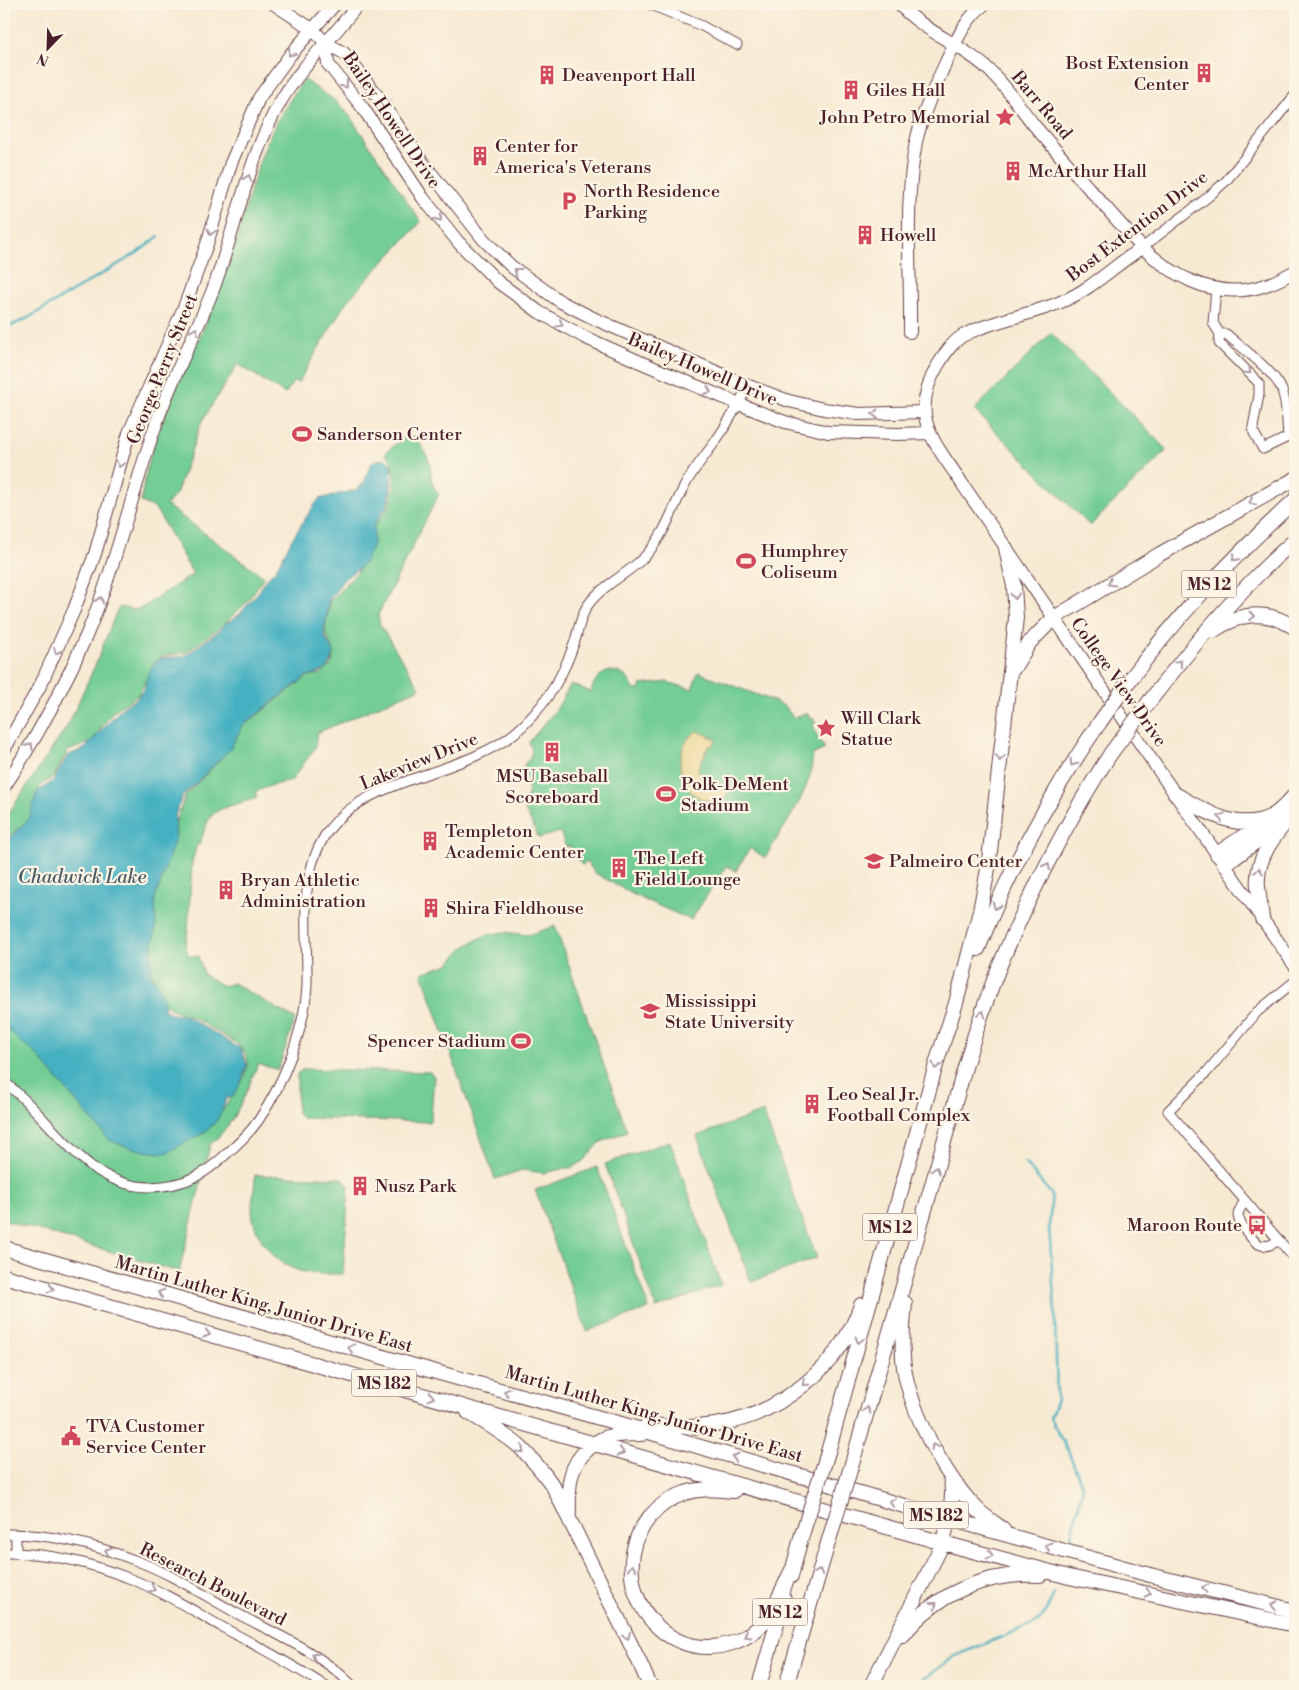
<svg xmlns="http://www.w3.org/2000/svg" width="1299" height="1690" viewBox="0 0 1299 1690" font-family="'Libre Bodoni',serif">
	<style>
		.green { fill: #73cd94; stroke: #5e7660 }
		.sand { fill: #eeda9e; stroke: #9c7c64 }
		.water { fill: #44b0c1; stroke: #476876 }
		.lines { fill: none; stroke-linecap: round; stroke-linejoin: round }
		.stream { stroke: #44b0c1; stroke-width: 2.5 }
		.street-casing { stroke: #643d44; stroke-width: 11 }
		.secondary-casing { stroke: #643d44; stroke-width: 14 }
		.primary-casing { stroke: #643d44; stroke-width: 16 }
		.street { stroke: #fff; stroke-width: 9 }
		.secondary { stroke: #fff; stroke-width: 12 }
		.primary { stroke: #fff; stroke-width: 14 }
		.primary-bridge-casing { stroke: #643d44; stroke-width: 16; stroke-linecap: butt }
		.primary-bridge { stroke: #fff; stroke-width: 14 }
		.oneway { stroke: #ae9aa0 }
		.labels { text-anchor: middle; stroke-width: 4.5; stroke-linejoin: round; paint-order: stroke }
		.shield { fill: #fcf5e5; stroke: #7f5f63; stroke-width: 1 }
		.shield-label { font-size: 16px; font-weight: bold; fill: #4a1f2b }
		.poi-label { font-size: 18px; fill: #4a1f2b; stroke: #fcf5e5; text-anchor: start }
		.street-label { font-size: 18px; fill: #4a1f2b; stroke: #fcf5e5 }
		.water-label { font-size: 19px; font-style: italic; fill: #485967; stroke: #fcf5e5 }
	</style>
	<rect width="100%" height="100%" fill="#fcf5e5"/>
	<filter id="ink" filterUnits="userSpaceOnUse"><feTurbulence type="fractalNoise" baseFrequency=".02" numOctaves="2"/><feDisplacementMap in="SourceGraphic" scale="10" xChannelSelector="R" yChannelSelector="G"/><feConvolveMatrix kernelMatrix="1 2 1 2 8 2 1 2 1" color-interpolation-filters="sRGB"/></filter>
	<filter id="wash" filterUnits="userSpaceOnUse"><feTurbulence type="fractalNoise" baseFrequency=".0096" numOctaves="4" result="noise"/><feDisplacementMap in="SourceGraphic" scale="20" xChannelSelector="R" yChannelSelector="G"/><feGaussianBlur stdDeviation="1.12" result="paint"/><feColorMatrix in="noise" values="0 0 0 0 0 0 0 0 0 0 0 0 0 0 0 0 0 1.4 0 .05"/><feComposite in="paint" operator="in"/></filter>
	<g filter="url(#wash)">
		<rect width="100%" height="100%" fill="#f7ead3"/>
		<!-- green -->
		<path class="green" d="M304,80l32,21 13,14 72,107 -75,80 -48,81 -4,-2 -9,13 -47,-30 -36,57 -26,73 -10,11 98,72 -16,24 -27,26 -34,25 -23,4 -7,4 -19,35 -17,11 -8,6 -22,30 -23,9 -14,26 -14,9 -11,33 -23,20 -2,21v-40l64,-95 29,-64 20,-51 3,-3 13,3 10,-3 50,-33 -38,-66 -14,-6c8,-72 48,-133 73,-199 9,-24 18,-50 26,-75 10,-33 17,-66 32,-97 9,-18 20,-35 32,-51z
			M1051,333l116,117 -77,76 -116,-116z
			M407,437h8c6,8 13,18 15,28 2,11 0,21 9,29l-61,121 2,10 40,63 -103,45 -2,15 -23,32 -22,6 -15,6 2,6c-13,5 -40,8 -47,20 -5,7 -7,18 -10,26h-3l-5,18 -4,70 -3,15 4,9h9l6,19 19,11 10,-3 62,36 -17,51 -20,-6c-13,31 -22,58 -48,81l-31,127 -175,-52v-198l209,103 31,-47 4,-15 -3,-10 -9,-10 -42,-25 -25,-10 -10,-9 -7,-12 -2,-58 9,-57 26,-76 45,-47 13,-23 65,-50 13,-2 11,-10 2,-12 -8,-17 -1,-9 5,-25 28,-30 17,-46 13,-17 6,-20v-15l-4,-15 -5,-4 9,-9z
			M610,671c13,1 20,7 24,19l7,-1 -1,-4 27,-3 25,7 6,-17 78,30 8,4 10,12 13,-6 3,7 3,-1 3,6 -3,1 7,19 2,-1 3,6 -13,6c3,32 -31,75 -47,103l-15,-10 -14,23 -10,-5 -35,54 -55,-24 -41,-23 -8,-11 -5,3 -11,-15v-4l-5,1 -6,-15 -21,6 -16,-32 6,-14 -5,-27 6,-7 2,-7 -3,-9 27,-32 15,-26 20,8c2,-11 8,-18 19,-21z
			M555,926l72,205 -26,11 -18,19 -10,6 -30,6 -21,-3 -27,9 -73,-206 27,-9 14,-16 15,-9 8,-4 17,-3 25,3z
			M303,1069l127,3 4,4 -3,43 -2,3 -128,-4 -4,-4v-40z
			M763,1112l54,146 -66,24 -54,-146z
			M670,1141l51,144 -65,23 -51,-144z
			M597,1167l52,142 -62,22 -52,-141z
			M255,1175l88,3 6,8 -6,88c-14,0 -29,1 -43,-3 -25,-7 -47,-34 -48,-61 0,-11 3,-23 3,-35z"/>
		<!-- sand -->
		<path class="sand" d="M697,731l19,8 -2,5 -6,3 -10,21 2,5 22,11 6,-3 4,1 -9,20c-8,0 -17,-1 -24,-4 -24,-13 -25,-53 -2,-67z"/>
		<!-- water -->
		<path class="water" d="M385,459l7,6 -1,24 -4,17 -13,19 -1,20 -10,20 -19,14 -15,21 -5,31 1,6 9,16c-4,17 -10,19 -27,23l-64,49 -13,24 -48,48 -7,19 1,20 -21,63 1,28 -5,28 1,9 -2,10c9,11 15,20 14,35l7,5h12l58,35 6,16 -5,15 -8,16 -8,3c-9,31 -21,33 -47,47 -5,2 -9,7 -14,7 -19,0 -39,-6 -56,-13l-75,-88 -16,-12 -14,-16v-158l3,-13 -3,-4v-6l25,-24 8,-27 16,-11 15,-26 16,-6 39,-42 14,-9 7,-9 4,-15 6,-11 9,-5 22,-2 35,-26 6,-7 13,-8 21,-25 3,-7 13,-14 16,-30 21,-32 6,-8 37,-9 8,-7 6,-18 6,-5z"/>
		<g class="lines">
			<!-- stream -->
			<path class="stream" d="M4,329l24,-11 109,-65 22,-17
				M1025,1163l27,32 -3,32 6,85 2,88 -7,18 19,35 14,35 -12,48
				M914,1686l41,-30 83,-34 10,-13 6,-16"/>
		</g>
	</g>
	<g filter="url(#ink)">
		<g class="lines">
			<defs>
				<path id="street" d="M649,4l53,22 35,19
					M1142,248l66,-51 18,-16 69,-86
					M1216,289l-3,34 7,11h6c16,14 45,35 54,52 7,12 7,38 8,51l-25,12 -9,-16 -1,-6 6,-32v-12l-40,-40 1,-9
					M1295,981l-38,31 -50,60 -39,39 127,148
					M4,1082c48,35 78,103 144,105 16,0 35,-4 49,-11 9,-4 18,-12 26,-19 13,-11 25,-22 35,-36 25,-36 47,-92 49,-136 1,-49 -10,-104 17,-148 38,-62 137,-59 192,-105 28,-24 46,-53 58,-88 4,-12 6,-25 12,-36 14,-23 44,-34 61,-54 18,-20 25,-44 37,-67 8,-15 18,-28 28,-41 14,-19 25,-39 36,-60
					M1245,1201c-3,4 -6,8 -7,14 0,7 15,28 23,30 7,2 12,-1 18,-5
					M4,1534c44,-1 92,11 133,27 35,13 68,35 101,53 30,16 62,30 89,50 10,6 18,15 26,22
					M4,1553c42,-1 87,10 127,26 31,12 61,31 91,48 35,19 70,37 103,59
					M16,1553v-19"/>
				<path id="secondary" d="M274,4l38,25 14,14 18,10 38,49 38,57 64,81 28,27 49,35 34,17 151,66 43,16 35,8 35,5 64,-2
					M899,4c25,28 62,40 89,65 18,17 31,37 46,56 32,38 65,75 98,112 34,36 80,65 131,49 12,-4 22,-9 32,-15
					M326,43l2,21 35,44 60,90 36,45 39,39 41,30 45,25 56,25 99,42 46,18 43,10 70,2 31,-1
					M1142,248c-26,16 -50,41 -79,53 -31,14 -66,18 -97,33 -13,6 -21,20 -28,31 -31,52 -3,77 25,120l212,309 120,172
					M910,332c1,-63 -6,-128 6,-190 6,-28 19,-56 31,-82 9,-19 20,-44 38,-56
					M4,750l37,-66 33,-74 21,-56 34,-121 56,-128 22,-61 24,-81 28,-65 31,-43 45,-51
					M4,787c32,-48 60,-99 83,-153 28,-66 44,-138 68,-207 16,-48 41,-93 59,-140 22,-60 35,-133 68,-188 21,-35 52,-62 76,-95"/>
				<path id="primary" d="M1213,631c27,-19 54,-22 82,-3
					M1013,669l17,-27 24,-24 106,-64 135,-75
					M1132,677c49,-65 104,-123 163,-177
					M1149,702c45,-58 91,-114 146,-162
					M1175,794c28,16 63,40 97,22 9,-5 16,-14 23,-21
					M1217,854l50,-34
					M1225,865l53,-40
					M1262,919c-1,-11 -3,-21 -4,-32 -3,-30 18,-54 37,-75
					M978,949c32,-81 73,-156 122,-227
					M4,1248l407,117 210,59 304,88 225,63 145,36
					M4,1276l939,267 126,34 226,48
					M905,1303c-2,21 -4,43 -1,65 8,46 39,106 71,139 8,9 18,15 28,22
					M468,1412c17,11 36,21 52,35 12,12 23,25 33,39l85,173 12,27
					M647,1425c23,2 47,3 69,0 63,-10 125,-59 145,-120
					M828,1452l109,-391 19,-58 24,-92 8,-42 28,-251 -2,-32 -8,-38
					M854,1457c25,-88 51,-177 76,-265 23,-80 42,-162 75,-239 30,-69 65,-137 106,-200
					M734,1491c-17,-1 -33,-4 -49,2 -59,20 -71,95 -26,135 13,12 31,19 49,19 18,0 38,-7 51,-20 16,-16 24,-40 34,-59
					M569,1513c-1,-26 -1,-48 21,-66 6,-5 13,-9 21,-11 10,-2 21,-2 31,-2
					M791,1576l10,-38
					M903,1635c33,-42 84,-63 137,-60
					M759,1686l25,-87
					M786,1686l42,-143
					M871,1686l72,-143c4,-22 13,-44 7,-67"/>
			</defs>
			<!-- street casing -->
			<use href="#street" class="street-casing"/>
			<!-- secondary casing -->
			<use href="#secondary" class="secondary-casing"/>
			<!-- primary casing -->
			<use href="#primary" class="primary-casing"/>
			<!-- street -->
			<use href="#street" class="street"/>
			<!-- secondary -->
			<use href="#secondary" class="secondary"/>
			<!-- primary -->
			<use href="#primary" class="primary"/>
			<defs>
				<path id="primary-bridge" d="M1100,722l32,-45
					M1111,753l38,-51
					M801,1538l27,-86
					M828,1543l26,-86"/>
			</defs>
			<!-- primary-bridge casing -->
			<use href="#primary-bridge" class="primary-bridge-casing"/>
			<!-- primary-bridge -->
			<use href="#primary-bridge" class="primary-bridge"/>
		</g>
		<!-- one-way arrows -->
		<defs><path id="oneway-chevron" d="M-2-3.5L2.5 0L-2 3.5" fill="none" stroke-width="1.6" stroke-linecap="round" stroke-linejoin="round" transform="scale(1.25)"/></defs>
		<g class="oneway">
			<use href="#oneway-chevron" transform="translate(291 53) rotate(129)"/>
			<use href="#oneway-chevron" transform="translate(345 85) rotate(52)"/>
			<use href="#oneway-chevron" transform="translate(248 178) rotate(-71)"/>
			<use href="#oneway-chevron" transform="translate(439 218) rotate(52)"/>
			<use href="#oneway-chevron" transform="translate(211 232) rotate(106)"/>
			<use href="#oneway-chevron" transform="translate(517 271) rotate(-142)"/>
			<use href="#oneway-chevron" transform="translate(560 324) rotate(29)"/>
			<use href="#oneway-chevron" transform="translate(195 331) rotate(-67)"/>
			<use href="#oneway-chevron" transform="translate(1248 371) rotate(44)"/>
			<use href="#oneway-chevron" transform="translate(708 391) rotate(23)"/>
			<use href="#oneway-chevron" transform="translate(875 414) rotate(180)"/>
			<use href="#oneway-chevron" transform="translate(120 464) rotate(106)"/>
			<use href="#oneway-chevron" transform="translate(1252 502) rotate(152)"/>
			<use href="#oneway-chevron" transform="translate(1235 558) rotate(135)"/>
			<use href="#oneway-chevron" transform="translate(1111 583) rotate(149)"/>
			<use href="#oneway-chevron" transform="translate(1015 596) rotate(87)"/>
			<use href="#oneway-chevron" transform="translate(100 600) rotate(-70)"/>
			<use href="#oneway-chevron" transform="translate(1252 616) rotate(-1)"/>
			<use href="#oneway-chevron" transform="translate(57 651) rotate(114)"/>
			<use href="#oneway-chevron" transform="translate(1179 663) rotate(-52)"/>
			<use href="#oneway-chevron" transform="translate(30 746) rotate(-60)"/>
			<use href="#oneway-chevron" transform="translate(1000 758) rotate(97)"/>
			<use href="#oneway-chevron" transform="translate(1073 763) rotate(122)"/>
			<use href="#oneway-chevron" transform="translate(1221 817) rotate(-161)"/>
			<use href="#oneway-chevron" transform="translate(1047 866) rotate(-63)"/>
			<use href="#oneway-chevron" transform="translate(1259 871) rotate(-81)"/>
			<use href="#oneway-chevron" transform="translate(996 906) rotate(114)"/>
			<use href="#oneway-chevron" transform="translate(982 1014) rotate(-71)"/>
			<use href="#oneway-chevron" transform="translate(936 1066) rotate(106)"/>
			<use href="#oneway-chevron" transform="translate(936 1170) rotate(-75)"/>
			<use href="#oneway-chevron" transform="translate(51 1289) rotate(16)"/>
			<use href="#oneway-chevron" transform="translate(161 1293) rotate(-164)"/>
			<use href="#oneway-chevron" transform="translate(207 1334) rotate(16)"/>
			<use href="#oneway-chevron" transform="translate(859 1340) rotate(105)"/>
			<use href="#oneway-chevron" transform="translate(351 1348) rotate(-164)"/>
			<use href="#oneway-chevron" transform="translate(805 1383) rotate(139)"/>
			<use href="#oneway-chevron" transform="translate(507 1392) rotate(-165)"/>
			<use href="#oneway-chevron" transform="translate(431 1397) rotate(16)"/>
			<use href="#oneway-chevron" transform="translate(867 1410) rotate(-74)"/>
			<use href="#oneway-chevron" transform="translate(934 1447) rotate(-119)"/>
			<use href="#oneway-chevron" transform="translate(521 1450) rotate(43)"/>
			<use href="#oneway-chevron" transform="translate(621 1452) rotate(16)"/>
			<use href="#oneway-chevron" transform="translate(735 1457) rotate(-164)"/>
			<use href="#oneway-chevron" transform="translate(892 1502) rotate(-164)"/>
			<use href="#oneway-chevron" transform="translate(1048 1546) rotate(-164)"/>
			<use href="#oneway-chevron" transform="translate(108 1551) rotate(-161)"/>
			<use href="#oneway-chevron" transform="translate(990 1555) rotate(15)"/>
			<use href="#oneway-chevron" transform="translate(632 1568) rotate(-92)"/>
			<use href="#oneway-chevron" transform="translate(819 1572) rotate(-74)"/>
			<use href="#oneway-chevron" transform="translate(1205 1588) rotate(-166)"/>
			<use href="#oneway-chevron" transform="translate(152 1589) rotate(26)"/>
			<use href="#oneway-chevron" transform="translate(1148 1593) rotate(12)"/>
			<use href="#oneway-chevron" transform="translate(934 1605) rotate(-39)"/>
			<use href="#oneway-chevron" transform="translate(1274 1605) rotate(-166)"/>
			<use href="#oneway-chevron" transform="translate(747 1635) rotate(149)"/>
			<use href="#oneway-chevron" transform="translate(627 1636) rotate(64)"/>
			<use href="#oneway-chevron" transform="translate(315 1656) rotate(-150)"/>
		</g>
	</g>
	<!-- icons -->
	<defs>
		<symbol id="building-bare" viewBox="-9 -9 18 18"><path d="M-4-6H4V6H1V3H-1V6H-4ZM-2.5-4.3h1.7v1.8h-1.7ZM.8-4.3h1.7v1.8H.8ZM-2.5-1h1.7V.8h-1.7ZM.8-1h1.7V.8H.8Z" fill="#d1495b" stroke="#fcf5e5" stroke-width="2.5" paint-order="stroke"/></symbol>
		<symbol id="sight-bare" viewBox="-9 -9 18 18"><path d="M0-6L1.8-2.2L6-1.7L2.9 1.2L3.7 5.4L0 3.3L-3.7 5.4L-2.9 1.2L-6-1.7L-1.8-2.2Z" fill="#d1495b" stroke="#fcf5e5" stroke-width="2.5" paint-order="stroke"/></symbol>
		<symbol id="parking-bare" viewBox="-9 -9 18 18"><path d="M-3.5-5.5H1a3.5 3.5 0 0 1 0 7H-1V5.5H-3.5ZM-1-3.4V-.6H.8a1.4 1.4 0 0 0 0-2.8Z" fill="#d1495b" stroke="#fcf5e5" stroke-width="2.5" paint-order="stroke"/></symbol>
		<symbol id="stadium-bare" viewBox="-9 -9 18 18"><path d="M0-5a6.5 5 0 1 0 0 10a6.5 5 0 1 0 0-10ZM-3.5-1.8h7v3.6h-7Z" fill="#d1495b" stroke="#fcf5e5" stroke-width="2.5" paint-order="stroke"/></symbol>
		<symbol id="university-bare" viewBox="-9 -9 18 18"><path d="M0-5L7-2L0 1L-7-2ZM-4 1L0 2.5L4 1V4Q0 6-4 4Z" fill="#d1495b" stroke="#fcf5e5" stroke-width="2.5" paint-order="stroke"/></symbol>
		<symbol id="bus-bare" viewBox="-9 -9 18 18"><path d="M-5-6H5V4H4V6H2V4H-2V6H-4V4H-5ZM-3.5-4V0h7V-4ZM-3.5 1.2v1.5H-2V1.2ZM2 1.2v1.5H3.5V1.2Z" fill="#d1495b" stroke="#fcf5e5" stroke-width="2.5" paint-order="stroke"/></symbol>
		<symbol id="civic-bare" viewBox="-9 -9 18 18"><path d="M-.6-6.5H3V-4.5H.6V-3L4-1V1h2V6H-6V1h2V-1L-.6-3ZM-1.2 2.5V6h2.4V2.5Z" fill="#d1495b" stroke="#fcf5e5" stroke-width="2.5" paint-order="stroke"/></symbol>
	</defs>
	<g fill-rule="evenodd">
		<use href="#building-bare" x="1190" y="59" width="28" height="28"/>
		<use href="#building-bare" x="533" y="61" width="28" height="28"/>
		<use href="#building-bare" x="837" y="76" width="28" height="28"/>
		<use href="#sight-bare" x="991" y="103" width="28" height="28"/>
		<use href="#building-bare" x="466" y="142" width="28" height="28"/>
		<use href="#building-bare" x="999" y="157" width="28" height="28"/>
		<use href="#parking-bare" x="555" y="187" width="28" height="28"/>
		<use href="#building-bare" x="851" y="221" width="28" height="28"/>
		<use href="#stadium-bare" x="288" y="420" width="28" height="28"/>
		<use href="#stadium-bare" x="732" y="547" width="28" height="28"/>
		<use href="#sight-bare" x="812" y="714" width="28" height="28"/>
		<use href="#building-bare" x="538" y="738" width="28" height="28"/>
		<use href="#stadium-bare" x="652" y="780" width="28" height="28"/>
		<use href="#building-bare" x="416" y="827" width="28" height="28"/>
		<use href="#university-bare" x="860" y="847" width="28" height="28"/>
		<use href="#building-bare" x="605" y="854" width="28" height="28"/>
		<use href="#building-bare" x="212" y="876" width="28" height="28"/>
		<use href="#building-bare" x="417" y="894" width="28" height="28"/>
		<use href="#university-bare" x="636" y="997" width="28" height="28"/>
		<use href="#stadium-bare" x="507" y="1027" width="28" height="28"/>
		<use href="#building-bare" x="798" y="1090" width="28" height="28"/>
		<use href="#building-bare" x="346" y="1172" width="28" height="28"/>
		<use href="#bus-bare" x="1243" y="1211" width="28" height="28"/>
		<use href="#civic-bare" x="57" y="1422" width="28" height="28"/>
	</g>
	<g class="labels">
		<!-- shield labels -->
		<g class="shield">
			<rect x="1181.5" y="570.5" width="55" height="27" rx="4"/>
			<rect x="862.5" y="1213.5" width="55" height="27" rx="4"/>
			<rect x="351.5" y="1369.5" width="65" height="27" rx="4"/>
			<rect x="903.5" y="1501.5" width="65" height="27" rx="4"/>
			<rect x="752.5" y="1598.5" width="55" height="27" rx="4"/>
		</g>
		<g class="shield-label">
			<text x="1209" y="590">MS 12</text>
			<text x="890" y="1233">MS 12</text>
			<text x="384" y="1389">MS 182</text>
			<text x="936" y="1521">MS 182</text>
			<text x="780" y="1618">MS 12</text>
		</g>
		<!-- poi labels -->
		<g class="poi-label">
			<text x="1189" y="69" text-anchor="end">Bost Extension<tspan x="1189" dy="21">Center</tspan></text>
			<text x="562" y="81">Deavenport Hall</text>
			<text x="866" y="96">Giles Hall</text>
			<text x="990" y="123" text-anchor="end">John Petro Memorial</text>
			<text x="495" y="152">Center for<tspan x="495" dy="21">America's Veterans</tspan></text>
			<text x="1028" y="177">McArthur Hall</text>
			<text x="584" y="197">North Residence<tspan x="584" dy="21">Parking</tspan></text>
			<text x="880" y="241">Howell</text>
			<text x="317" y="440">Sanderson Center</text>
			<text x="761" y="557">Humphrey<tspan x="761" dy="21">Coliseum</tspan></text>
			<text x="841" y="724">Will Clark<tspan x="841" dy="21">Statue</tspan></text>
			<text x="552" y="782" text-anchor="middle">MSU Baseball<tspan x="552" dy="21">Scoreboard</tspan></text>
			<text x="681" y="790">Polk-DeMent<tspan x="681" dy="21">Stadium</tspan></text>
			<text x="445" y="837">Templeton<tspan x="445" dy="21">Academic Center</tspan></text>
			<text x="634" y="864">The Left<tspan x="634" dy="21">Field Lounge</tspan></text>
			<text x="889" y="867">Palmeiro Center</text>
			<text x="241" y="886">Bryan Athletic<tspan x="241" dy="21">Administration</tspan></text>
			<text x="446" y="914">Shira Fieldhouse</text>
			<text x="665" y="1007">Mississippi<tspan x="665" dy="21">State University</tspan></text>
			<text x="506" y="1047" text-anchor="end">Spencer Stadium</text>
			<text x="827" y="1100">Leo Seal Jr.<tspan x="827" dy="21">Football Complex</tspan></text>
			<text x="375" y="1192">Nusz Park</text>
			<text x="1242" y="1231" text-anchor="end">Maroon Route</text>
			<text x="86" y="1432">TVA Customer<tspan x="86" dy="21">Service Center</tspan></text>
		</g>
		<!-- street labels -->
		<g class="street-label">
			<text transform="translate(1042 105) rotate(50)" y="6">Barr Road</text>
			<text transform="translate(392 120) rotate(56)" y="6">Bailey Howell Drive</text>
			<text transform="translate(1137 226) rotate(-37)" y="6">Bost Extention Drive</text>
			<text transform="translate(162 369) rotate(-68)" y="6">George Perry Street</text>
			<text transform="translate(703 369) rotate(23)" y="6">Bailey Howell Drive</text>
			<text transform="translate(1119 682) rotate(55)" y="6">College View Drive</text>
			<text transform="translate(419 761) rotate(-22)" y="6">Lakeview Drive</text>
			<text transform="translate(264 1304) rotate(16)" y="6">Martin Luther King, Junior Drive East</text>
			<text transform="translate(654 1414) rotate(16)" y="6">Martin Luther King, Junior Drive East</text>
			<text transform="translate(213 1584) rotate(27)" y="6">Research Boulevard</text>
		</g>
		<!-- water labels -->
		<g class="water-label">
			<text x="82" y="883">Chadwick Lake</text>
		</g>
	</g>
	<!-- margin -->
	<rect width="1299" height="1690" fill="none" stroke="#fcf5e5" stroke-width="20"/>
	<!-- north arrow -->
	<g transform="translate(48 48) rotate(203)" stroke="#fcf5e5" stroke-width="4" paint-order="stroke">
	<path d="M0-4L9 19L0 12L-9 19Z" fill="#4a1f2b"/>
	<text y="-8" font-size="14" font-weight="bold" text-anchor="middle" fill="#4a1f2b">N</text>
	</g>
</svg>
